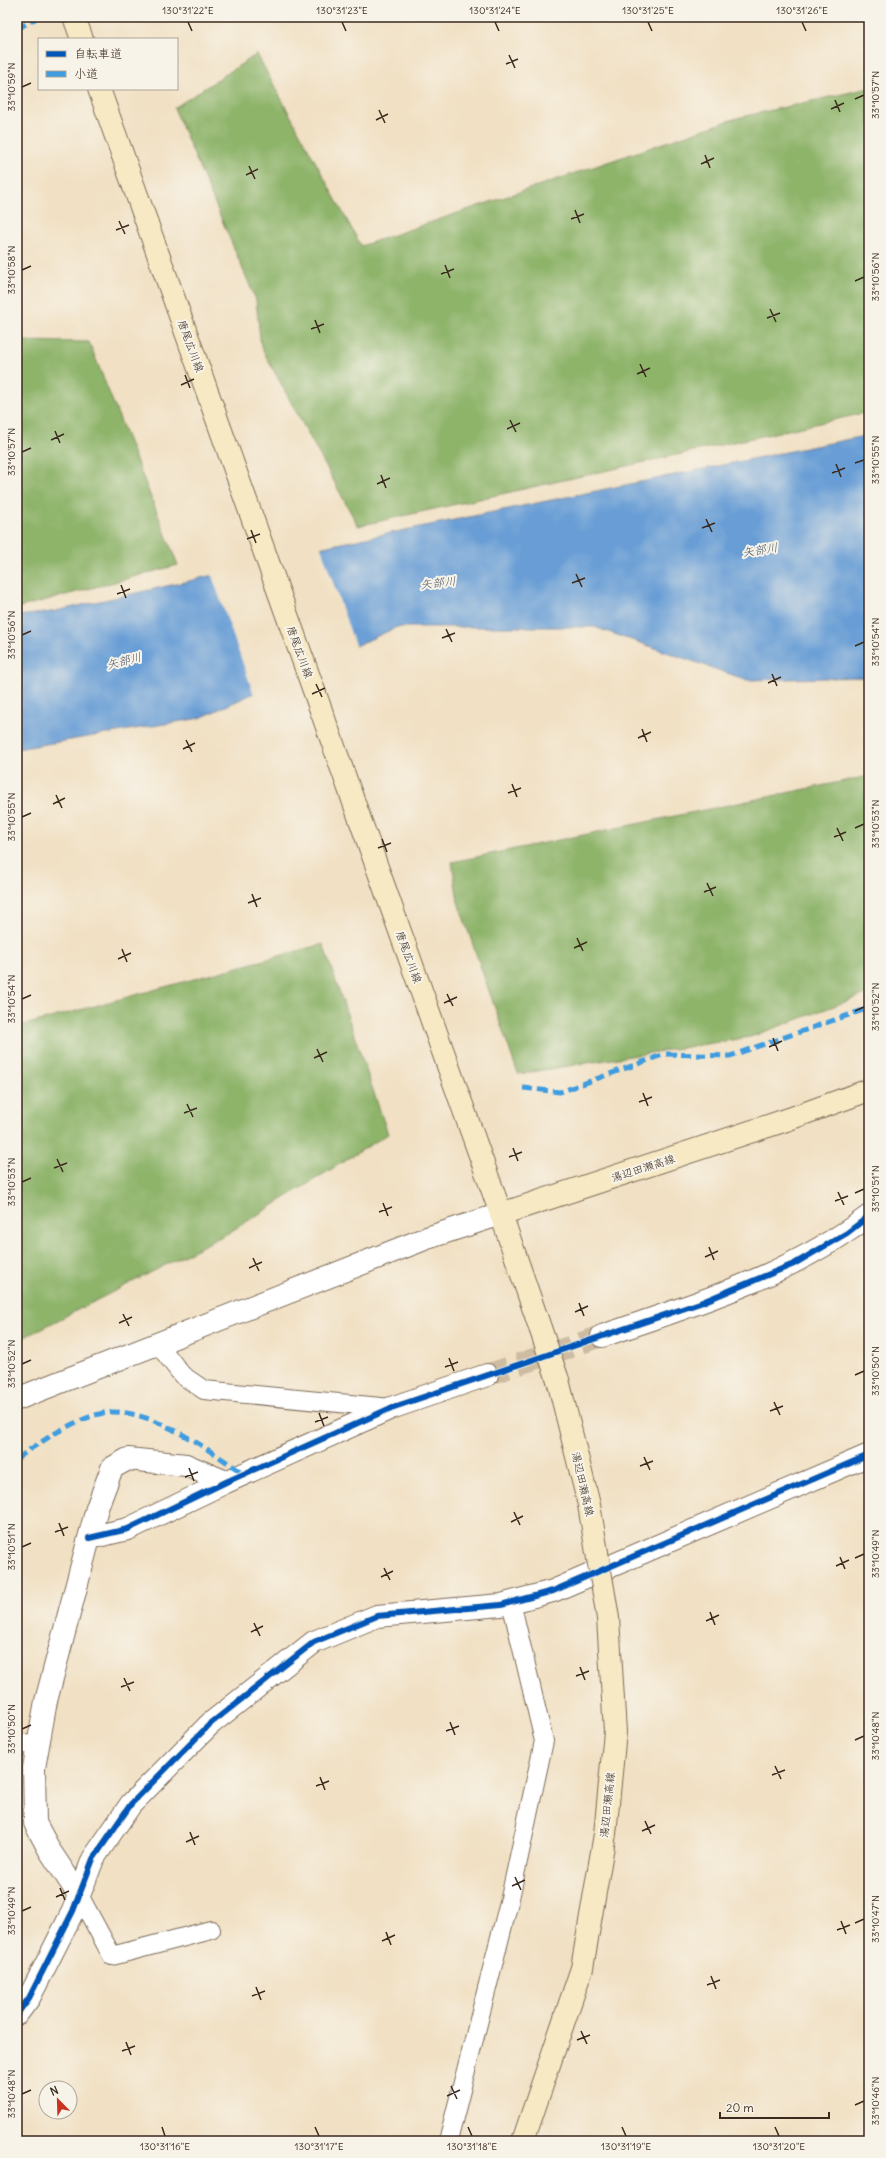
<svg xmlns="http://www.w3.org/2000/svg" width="886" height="2158" font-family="Delius,'Klee One',sans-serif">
  <rect width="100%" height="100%" fill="#f7f3e8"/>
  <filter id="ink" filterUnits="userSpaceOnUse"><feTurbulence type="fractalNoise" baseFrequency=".025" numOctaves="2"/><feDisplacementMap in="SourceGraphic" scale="8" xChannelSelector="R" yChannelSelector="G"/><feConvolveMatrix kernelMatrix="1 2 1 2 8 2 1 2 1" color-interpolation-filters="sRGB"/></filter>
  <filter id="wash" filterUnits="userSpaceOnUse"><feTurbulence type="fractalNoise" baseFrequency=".012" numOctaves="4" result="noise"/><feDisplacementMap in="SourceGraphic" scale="16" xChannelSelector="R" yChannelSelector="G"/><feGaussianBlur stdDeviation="0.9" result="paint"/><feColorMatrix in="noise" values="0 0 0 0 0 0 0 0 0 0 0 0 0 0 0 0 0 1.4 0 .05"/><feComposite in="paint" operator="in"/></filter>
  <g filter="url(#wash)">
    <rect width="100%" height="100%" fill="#f1e0c3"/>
    <!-- forest -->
    <path fill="#8eb46a" stroke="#646f44" d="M 257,54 L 361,246 L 737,118 L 869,88 L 869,412 L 358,526 L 261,347 L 256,300 L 174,108 Z
      M 17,341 L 89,342 L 178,565 L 17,608 Z
      M 869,776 L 869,993 L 750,1037 L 518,1074 L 458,902 L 452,862 Z
      M 323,944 L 388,1134 L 230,1232 L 17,1341 L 17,1027 Z"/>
    <!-- water -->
    <path fill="#689dd5" stroke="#52647a" d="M 869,435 L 869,677 L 747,680 L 594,627 L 397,627 L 200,718 L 17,749 L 17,616 L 51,612 L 189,581 L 332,545 Z"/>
    <!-- pier -->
    <path fill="#f1e0c3" d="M 320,545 L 356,648 L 254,695 L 211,573 Z"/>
  </g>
  <g filter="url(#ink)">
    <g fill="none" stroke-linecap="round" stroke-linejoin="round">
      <!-- minor-tunnel -->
      <path stroke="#cdbca2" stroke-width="22" stroke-dasharray="22 11" stroke-linecap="butt" d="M 487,1375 L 602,1336"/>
      <!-- service casing -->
      <g stroke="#7b6a58" stroke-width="20">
        <path id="service" d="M 158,1344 L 182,1375 L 204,1390 L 391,1408
          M 17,1743 L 38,1746
          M 79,1895 L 112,1956 L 211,1930
          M 448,2141 L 510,1898 L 544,1741 L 511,1602"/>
      </g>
      <!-- minor casing -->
      <g stroke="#7b6a58" stroke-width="24">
        <path id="minor" d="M 602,1336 C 694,1305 790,1275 869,1216
          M 17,1399 L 427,1238 L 501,1214
          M 89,1538 L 128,1529 L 226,1482 L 391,1408 L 487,1375
          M 79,1895 L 50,1851 L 35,1823 L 34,1768 L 46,1701 L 97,1508 L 112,1468 L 128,1459 L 186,1465 L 226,1482
          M 17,2014 L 29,1998 L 73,1911 L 93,1859 L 131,1804 L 210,1724 L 314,1642 L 377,1616 L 501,1605 L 553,1591 L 869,1455"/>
      </g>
      <!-- secondary casing -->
      <g stroke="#7b6a58" stroke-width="24">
        <path id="secondary" d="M 74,17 L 82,39
          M 99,89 L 501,1214 L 558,1380
          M 501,1214 L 789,1119 L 869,1090
          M 523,2141 L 582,1968 L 605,1834"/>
      </g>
      <!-- service -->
      <use href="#service" stroke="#fff" stroke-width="18"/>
      <!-- minor -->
      <use href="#minor" stroke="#fff" stroke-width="22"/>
      <!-- secondary -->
      <use href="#secondary" stroke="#f6e9c3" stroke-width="22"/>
      <!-- secondary-bridge casing -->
      <g stroke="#7b6a58" stroke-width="24" stroke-linecap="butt">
        <path id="secondary-bridge" d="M 558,1380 L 589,1505 L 608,1618 L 615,1732 L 605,1834"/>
      </g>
      <!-- secondary-bridge -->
      <use href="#secondary-bridge" stroke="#f6e9c3" stroke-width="22"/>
      <!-- quiet -->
      <path stroke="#3f9ce0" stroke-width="5" stroke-dasharray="10 5" stroke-linecap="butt" d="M 17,29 L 38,17
        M 523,1088 L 560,1092 L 665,1054 L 730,1056 L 869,1008
        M 17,1459 C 28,1450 40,1443 52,1435 C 68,1426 92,1413 111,1412 C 153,1410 211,1451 244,1474"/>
      <!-- cycleway casing -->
      <g stroke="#f7f3e8" stroke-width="8">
        <path id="cycleway" d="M 89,1538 L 128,1529 L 226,1482 L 391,1408 L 700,1303 L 794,1264 L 847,1233 L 869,1216
          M 17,2014 L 29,1998 L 73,1911 L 93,1859 L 131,1804 L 210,1724 L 314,1642 L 377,1616 L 501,1605 L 553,1591 L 869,1455"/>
      </g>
      <!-- cycleway -->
      <use href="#cycleway" stroke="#0057b8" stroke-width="6"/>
    </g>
  </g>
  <!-- ticks -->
  <path fill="none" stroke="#3b2a1e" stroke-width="1.5" d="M 188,22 L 192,31M 342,22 L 346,31M 495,22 L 499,31M 648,22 L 652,31M 802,22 L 806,31M 509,55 L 515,68M 506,64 L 518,59M 22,87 L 31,83M 855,99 L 864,95M 835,100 L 840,112M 831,109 L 844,103M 379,110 L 385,123M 376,120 L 388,114M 705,155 L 710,168M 701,164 L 714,158M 249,166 L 255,179M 246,175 L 258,169M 575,210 L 580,223M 571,219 L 584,214M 119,221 L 125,234M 116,230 L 129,225M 445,265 L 450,278M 22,270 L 31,266M 441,274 L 454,269M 855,281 L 864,277M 770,309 L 776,322M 767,318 L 780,313M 315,320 L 320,333M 311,329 L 324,324M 640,364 L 646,377M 637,374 L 650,368M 185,375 L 190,388M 181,385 L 194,379M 510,420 L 516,432M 507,429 L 520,423M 55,431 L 60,443M 51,440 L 64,434M 22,452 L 31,448M 855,463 L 864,460M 836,464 L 841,477M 832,473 L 845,468M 381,475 L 386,488M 377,484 L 390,478M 706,519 L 712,532M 702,528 L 715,523M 251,530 L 256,543M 247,539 L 260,534M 576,574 L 582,587M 572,583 L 585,578M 121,585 L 126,598M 117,594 L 130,589M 446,629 L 452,642M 22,635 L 31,631M 442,638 L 455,633M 855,646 L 864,642M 772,674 L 777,686M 768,683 L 781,677M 316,684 L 322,697M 312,694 L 325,688M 642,729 L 647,742M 638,738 L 651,732M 186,740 L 192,752M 183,749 L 195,743M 512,784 L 517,797M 508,793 L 521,788M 56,795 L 62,808M 53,804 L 65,798M 22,817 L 31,813M 837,828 L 843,841M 855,828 L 864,824M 834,837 L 846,832M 382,839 L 387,852M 378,848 L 391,843M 707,883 L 713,896M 704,892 L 716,887M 252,894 L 257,907M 248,903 L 261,898M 577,938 L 583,951M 574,948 L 587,942M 122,949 L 127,962M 118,959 L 131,953M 447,994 L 453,1006M 22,999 L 31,995M 444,1003 L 457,997M 855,1011 L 864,1007M 773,1038 L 778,1051M 769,1047 L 782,1041M 317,1049 L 323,1062M 314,1058 L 327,1052M 643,1093 L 648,1106M 639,1102 L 652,1097M 187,1104 L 193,1117M 184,1113 L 197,1108M 513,1148 L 518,1161M 509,1157 L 522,1152M 57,1159 L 63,1172M 54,1168 L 67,1163M 22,1182 L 31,1178M 838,1192 L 844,1205M 855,1193 L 864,1189M 835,1201 L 848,1196M 383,1203 L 388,1216M 379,1212 L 392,1207M 709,1247 L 714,1260M 705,1257 L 718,1251M 253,1258 L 259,1271M 249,1268 L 262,1262M 579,1303 L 584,1316M 575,1312 L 588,1306M 123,1314 L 129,1326M 119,1323 L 132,1317M 449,1358 L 454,1371M 22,1364 L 31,1360M 445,1367 L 458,1362M 855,1375 L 864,1371M 774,1402 L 780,1415M 770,1411 L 783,1406M 319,1413 L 324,1426M 315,1422 L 328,1417M 644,1457 L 650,1470M 640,1466 L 653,1461M 189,1468 L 194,1481M 185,1477 L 198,1472M 514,1512 L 520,1525M 511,1522 L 523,1516M 59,1523 L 64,1536M 55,1532 L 68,1527M 22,1547 L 31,1543M 840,1557 L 845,1569M 855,1558 L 864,1554M 836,1566 L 849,1560M 384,1568 L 390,1580M 381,1577 L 393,1571M 710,1612 L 715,1625M 706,1621 L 719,1615M 254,1623 L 260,1636M 251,1632 L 263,1626M 580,1667 L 585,1680M 576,1676 L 589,1671M 124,1678 L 130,1691M 121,1687 L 134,1682M 450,1722 L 455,1735M 22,1729 L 31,1725M 446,1731 L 459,1726M 855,1740 L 864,1736M 775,1766 L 781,1779M 772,1775 L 785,1770M 320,1777 L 325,1790M 316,1786 L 329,1781M 645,1821 L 651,1834M 642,1831 L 655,1825M 190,1832 L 195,1845M 186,1842 L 199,1836M 515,1877 L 521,1890M 512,1886 L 525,1880M 60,1888 L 65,1900M 56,1897 L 69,1891M 22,1911 L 31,1907M 841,1921 L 846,1934M 855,1923 L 864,1919M 837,1930 L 850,1925M 386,1932 L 391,1945M 382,1941 L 395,1935M 711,1976 L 716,1989M 707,1985 L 720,1980M 256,1987 L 261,2000M 252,1996 L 265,1991M 581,2031 L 587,2044M 577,2040 L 590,2035M 126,2042 L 131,2055M 122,2051 L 135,2046M 451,2086 L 457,2099M 22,2094 L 31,2090M 447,2096 L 460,2090M 855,2105 L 864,2101M 162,2127 L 165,2136M 315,2127 L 319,2136M 468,2127 L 472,2136M 622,2127 L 626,2136M 775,2127 L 779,2136"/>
  <g text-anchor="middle" stroke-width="4" stroke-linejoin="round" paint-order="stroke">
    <!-- street labels -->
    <g font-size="11" fill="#3b2a1e" stroke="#f7f3e8">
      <text transform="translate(191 346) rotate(70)" y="4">唐尾広川線</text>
      <text transform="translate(300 652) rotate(70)" y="4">唐尾広川線</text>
      <text transform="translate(409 957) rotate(70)" y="4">唐尾広川線</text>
      <text transform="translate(643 1168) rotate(-18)" y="4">湯辺田瀬高線</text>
      <text transform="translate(583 1484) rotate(77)" y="4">湯辺田瀬高線</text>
      <text transform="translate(607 1805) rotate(-84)" y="4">湯辺田瀬高線</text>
    </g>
    <!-- water labels -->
    <g font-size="12" font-style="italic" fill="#4d5867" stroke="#f7f3e8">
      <text transform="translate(760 550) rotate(-9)" y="4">矢部川</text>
      <text transform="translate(438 583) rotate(-6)" y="4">矢部川</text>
      <text transform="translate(124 661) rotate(-14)" y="4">矢部川</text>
    </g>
  </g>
  <!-- margin -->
  <rect width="886" height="2158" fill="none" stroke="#f7f3e8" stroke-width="44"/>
  <!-- legend -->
  <rect x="38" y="38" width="140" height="52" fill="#f7f3e8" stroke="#aca397"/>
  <rect x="46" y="51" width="20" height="6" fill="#0057b8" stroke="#aca397"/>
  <text x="74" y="58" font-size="12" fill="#3b2a1e">自転車道</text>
  <rect x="46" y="71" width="20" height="6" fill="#3f9ce0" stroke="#aca397"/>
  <text x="74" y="78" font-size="12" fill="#3b2a1e">小道</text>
  <!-- north arrow -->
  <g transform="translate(58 2100) rotate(337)"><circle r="19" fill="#f7f3e8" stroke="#aca397"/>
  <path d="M0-3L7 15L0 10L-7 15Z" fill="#c8321e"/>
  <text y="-6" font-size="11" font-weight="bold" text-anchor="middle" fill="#3b2a1e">N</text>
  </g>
  <!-- scale -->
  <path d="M720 2112v6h109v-6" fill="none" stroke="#3b2a1e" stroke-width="2"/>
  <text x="726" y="2112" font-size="12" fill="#3b2a1e" stroke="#f7f3e8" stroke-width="3" paint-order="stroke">20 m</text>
  <rect x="22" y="22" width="842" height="2114" fill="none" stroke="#3b2a1e" stroke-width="1.5"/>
  <g font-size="10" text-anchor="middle" fill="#3b2a1e">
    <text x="188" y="14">130°31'22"E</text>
    <text x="342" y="14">130°31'23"E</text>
    <text x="495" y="14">130°31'24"E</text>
    <text x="648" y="14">130°31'25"E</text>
    <text x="802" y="14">130°31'26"E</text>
    <text transform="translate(11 87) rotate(-90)" y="4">33°10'59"N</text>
    <text transform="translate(875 95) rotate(-90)" y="4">33°10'57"N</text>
    <text transform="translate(11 270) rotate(-90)" y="4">33°10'58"N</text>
    <text transform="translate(875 277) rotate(-90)" y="4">33°10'56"N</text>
    <text transform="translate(11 452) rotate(-90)" y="4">33°10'57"N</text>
    <text transform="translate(875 460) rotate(-90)" y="4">33°10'55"N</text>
    <text transform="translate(11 635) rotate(-90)" y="4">33°10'56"N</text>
    <text transform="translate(875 642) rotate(-90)" y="4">33°10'54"N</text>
    <text transform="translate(11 817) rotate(-90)" y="4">33°10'55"N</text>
    <text transform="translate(875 824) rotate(-90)" y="4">33°10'53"N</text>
    <text transform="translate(11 999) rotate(-90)" y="4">33°10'54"N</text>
    <text transform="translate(875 1007) rotate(-90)" y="4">33°10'52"N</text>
    <text transform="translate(11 1182) rotate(-90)" y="4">33°10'53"N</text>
    <text transform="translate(875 1189) rotate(-90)" y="4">33°10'51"N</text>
    <text transform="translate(11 1364) rotate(-90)" y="4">33°10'52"N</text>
    <text transform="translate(875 1371) rotate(-90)" y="4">33°10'50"N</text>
    <text transform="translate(11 1547) rotate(-90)" y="4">33°10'51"N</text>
    <text transform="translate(875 1554) rotate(-90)" y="4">33°10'49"N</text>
    <text transform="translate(11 1729) rotate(-90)" y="4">33°10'50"N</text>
    <text transform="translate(875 1736) rotate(-90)" y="4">33°10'48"N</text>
    <text transform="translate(11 1911) rotate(-90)" y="4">33°10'49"N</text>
    <text transform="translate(875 1919) rotate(-90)" y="4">33°10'47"N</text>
    <text transform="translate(11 2094) rotate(-90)" y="4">33°10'48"N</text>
    <text transform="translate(875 2101) rotate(-90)" y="4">33°10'46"N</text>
    <text x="165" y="2150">130°31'16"E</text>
    <text x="319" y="2150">130°31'17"E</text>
    <text x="472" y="2150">130°31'18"E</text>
    <text x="626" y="2150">130°31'19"E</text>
    <text x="779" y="2150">130°31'20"E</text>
  </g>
</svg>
